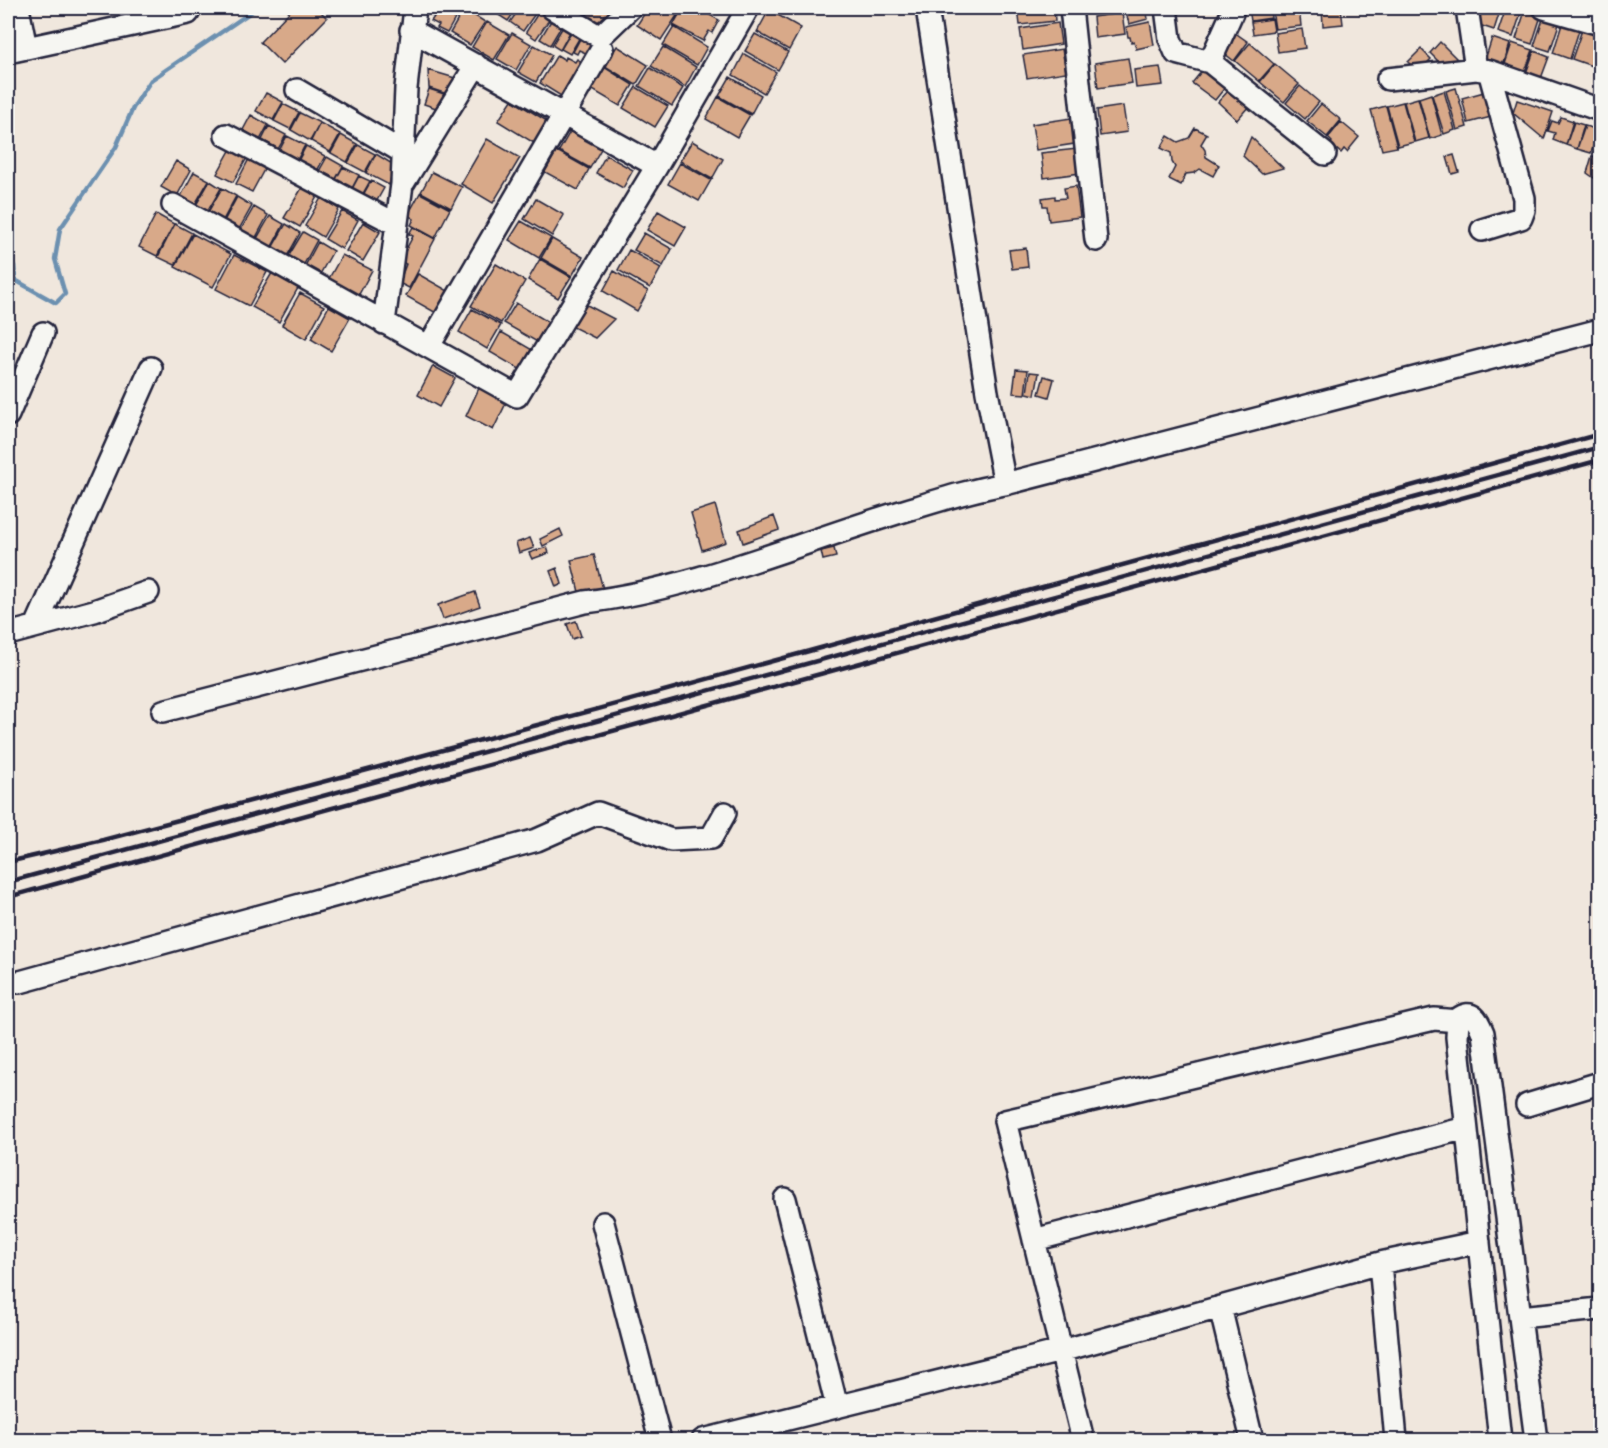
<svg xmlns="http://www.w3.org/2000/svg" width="1608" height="1448" font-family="'Shantell Sans',sans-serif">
  <rect width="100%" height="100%" fill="#f0e7dd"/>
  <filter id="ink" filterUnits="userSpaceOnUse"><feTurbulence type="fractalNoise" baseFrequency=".0167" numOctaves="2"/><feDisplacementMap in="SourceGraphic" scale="12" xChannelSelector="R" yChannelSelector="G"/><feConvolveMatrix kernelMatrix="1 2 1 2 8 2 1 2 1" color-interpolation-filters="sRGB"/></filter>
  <g filter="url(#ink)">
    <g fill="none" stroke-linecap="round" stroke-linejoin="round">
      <!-- stream -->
      <path stroke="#6c90b0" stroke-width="4.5" d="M 8,256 L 14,266 L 15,280 L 56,303 L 65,294 L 55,259 L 60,229 L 116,147 L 133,108 L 151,80 L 257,8"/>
    </g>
    <!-- building -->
    <path fill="#d8a989" stroke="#22223b" stroke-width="1.5" d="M 293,8 L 317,8 L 327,18 L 282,64 L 260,42 Z
      M 430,8 L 461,8 L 447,33 L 437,28 L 439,25 L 431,21 L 434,17 L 427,13 Z
      M 497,8 L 517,8 L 508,21 L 494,12 Z
      M 520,8 L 532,8 L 537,11 L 523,31 L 510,22 Z
      M 592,8 L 608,8 L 621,16 L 598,35 L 580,22 Z
      M 648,8 L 682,8 L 661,40 L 637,25 Z
      M 686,8 L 697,8 L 719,20 L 712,33 L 709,31 L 703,41 L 673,25 L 680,13 L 682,14 Z
      M 1018,8 L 1054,8 L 1055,21 L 1020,25 Z
      M 1125,8 L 1146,8 L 1148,19 L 1129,24 Z
      M 1249,8 L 1270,8 L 1271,18 L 1251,21 Z
      M 1288,8 L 1299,8 L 1301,26 L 1275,29 L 1272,10 Z
      M 1322,8 L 1341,8 L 1343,24 L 1323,26 Z
      M 1482,8 L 1501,8 L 1494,30 L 1476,24 Z
      M 1506,8 L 1522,10 L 1513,37 L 1498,32 Z
      M 464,9 L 485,22 L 470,45 L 450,33 Z
      M 540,10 L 551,17 L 536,39 L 526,32 Z
      M 769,10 L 801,28 L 789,50 L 757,32 Z
      M 1525,11 L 1541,16 L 1532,44 L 1516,39 Z
      M 1122,13 L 1125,34 L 1095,38 L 1093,17 Z
      M 1544,16 L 1560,21 L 1550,51 L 1534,46 Z
      M 552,19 L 562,25 L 550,45 L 540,39 Z
      M 1272,19 L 1274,31 L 1253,34 L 1251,22 Z
      M 1563,21 L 1580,27 L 1570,59 L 1553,53 Z
      M 487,22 L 509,35 L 494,60 L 472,47 Z
      M 1150,22 L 1154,45 L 1136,49 L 1134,41 L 1131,42 L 1130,37 L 1128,37 L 1126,27 Z
      M 1058,23 L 1061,44 L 1023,50 L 1020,29 Z
      M 564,25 L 571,30 L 560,50 L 552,45 Z
      M 674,27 L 707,47 L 697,65 L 663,45 Z
      M 1583,27 L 1600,33 L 1600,40 L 1592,66 L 1572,59 Z
      M 1302,29 L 1305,48 L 1278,52 L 1275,33 Z
      M 571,32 L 580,37 L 570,54 L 561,49 Z
      M 1234,32 L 1248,42 L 1234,61 L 1220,50 Z
      M 512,33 L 531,44 L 516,70 L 497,59 Z
      M 755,34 L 788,52 L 778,70 L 745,51 Z
      M 1492,38 L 1510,44 L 1503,66 L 1485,60 Z
      M 580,39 L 593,46 L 588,54 L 579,50 L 577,54 L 573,52 Z
      M 1440,42 L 1458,60 L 1452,66 L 1445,68 L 1430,53 Z
      M 1250,43 L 1274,64 L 1259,81 L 1235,61 Z
      M 1512,43 L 1533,50 L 1524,74 L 1504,67 Z
      M 534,45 L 552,55 L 536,82 L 518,72 Z
      M 617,46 L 648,65 L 636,85 L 605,66 Z
      M 663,47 L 696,67 L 685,87 L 651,66 Z
      M 1062,49 L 1066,72 L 1027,78 L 1023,55 Z
      M 1421,49 L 1431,59 L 1418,72 L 1408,62 Z
      M 1534,51 L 1549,57 L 1540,81 L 1525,76 Z
      M 744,54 L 776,72 L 764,93 L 733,75 Z
      M 557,55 L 565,60 L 566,57 L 575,62 L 577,59 L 582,62 L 561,96 L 540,83 Z
      M 1128,58 L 1132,83 L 1098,88 L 1095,63 Z
      M 1275,64 L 1299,84 L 1284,102 L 1260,82 Z
      M 604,67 L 633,85 L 620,106 L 591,89 Z
      M 1160,67 L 1163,85 L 1136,88 L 1134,70 Z
      M 1205,67 L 1227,85 L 1215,100 L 1192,83 Z
      M 650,68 L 683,88 L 672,106 L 639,86 Z
      M 428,70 L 455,78 L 447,94 L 429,88 Z
      M 730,77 L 761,95 L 751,114 L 719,96 Z
      M 1300,86 L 1319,102 L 1305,119 L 1286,103 Z
      M 636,87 L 668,106 L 655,127 L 623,108 Z
      M 1456,88 L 1467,127 L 1457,130 L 1446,91 Z
      M 429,89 L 447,95 L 442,110 L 424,104 Z
      M 1230,89 L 1249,106 L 1237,120 L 1218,102 Z
      M 1444,91 L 1455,130 L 1444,134 L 1432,95 Z
      M 1484,92 L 1491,117 L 1468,123 L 1462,98 Z
      M 266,93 L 283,102 L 273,120 L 256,111 Z
      M 1431,94 L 1442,135 L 1430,139 L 1419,98 Z
      M 718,97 L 750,115 L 737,137 L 706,119 Z
      M 1418,98 L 1429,138 L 1415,142 L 1404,102 Z
      M 512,100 L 547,121 L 534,143 L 498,121 Z
      M 1517,100 L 1553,112 L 1544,139 L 1513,113 Z
      M 1403,102 L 1414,142 L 1398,146 L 1387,106 Z
      M 283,104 L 299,112 L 290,129 L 274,121 Z
      M 1321,104 L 1341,120 L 1327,137 L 1307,121 Z
      M 1123,106 L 1127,132 L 1100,136 L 1097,110 Z
      M 1386,106 L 1397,147 L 1382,150 L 1371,110 Z
      M 300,113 L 320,123 L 310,141 L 291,130 Z
      M 251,115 L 268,125 L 260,140 L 243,130 Z
      M 1561,117 L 1573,121 L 1566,145 L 1553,140 L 1555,133 L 1548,131 L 1552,121 L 1558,123 Z
      M 1071,118 L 1074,144 L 1036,150 L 1032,124 Z
      M 1341,122 L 1359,137 L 1347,152 L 1344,149 L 1341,153 L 1330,144 L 1332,142 L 1328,138 Z
      M 1574,122 L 1584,125 L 1577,149 L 1566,145 Z
      M 320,123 L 340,134 L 330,152 L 311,141 Z
      M 269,126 L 286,135 L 278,149 L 262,140 Z
      M 1585,126 L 1599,130 L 1591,153 L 1577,149 Z
      M 1195,128 L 1207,134 L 1201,144 L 1205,150 L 1206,157 L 1219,165 L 1213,176 L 1200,169 L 1194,173 L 1186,174 L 1181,185 L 1169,179 L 1175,167 L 1172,162 L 1171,153 L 1161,148 L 1168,136 L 1178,142 L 1189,138 Z
      M 571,130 L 602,147 L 590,168 L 559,151 Z
      M 341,135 L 357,144 L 347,162 L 331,153 Z
      M 287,136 L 305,145 L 297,160 L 279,151 Z
      M 1251,137 L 1283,168 L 1262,174 L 1243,156 Z
      M 487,139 L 520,158 L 493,203 L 461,184 Z
      M 692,141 L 723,159 L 712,179 L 680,161 Z
      M 358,145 L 375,154 L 365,172 L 348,163 Z
      M 306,146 L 325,156 L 317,171 L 298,161 Z
      M 232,147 L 248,156 L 233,182 L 217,174 Z
      M 1077,149 L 1080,173 L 1044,178 L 1041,153 Z
      M 557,151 L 589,169 L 578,190 L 545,172 Z
      M 376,154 L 394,165 L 389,185 L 366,173 Z
      M 606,155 L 633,170 L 623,188 L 596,173 Z
      M 1454,155 L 1459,172 L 1452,174 L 1447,157 Z
      M 1592,156 L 1600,158 L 1600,182 L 1587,173 Z
      M 250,157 L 266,166 L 252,192 L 236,184 Z
      M 327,157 L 343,166 L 334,182 L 318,173 Z
      M 176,161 L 191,170 L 177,196 L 161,187 Z
      M 680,163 L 711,180 L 699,201 L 668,184 Z
      M 343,167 L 359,175 L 351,190 L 335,181 Z
      M 194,172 L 209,180 L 194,206 L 180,198 Z
      M 432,172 L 462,187 L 451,208 L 421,192 Z
      M 359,176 L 370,181 L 361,197 L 351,191 Z
      M 210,181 L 221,188 L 206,214 L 195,207 Z
      M 371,181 L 384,188 L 375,204 L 362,197 Z
      M 303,186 L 318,195 L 300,227 L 284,218 Z
      M 1076,186 L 1080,217 L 1049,221 L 1047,206 L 1043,206 L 1042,198 L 1055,196 L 1055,199 L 1066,198 L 1064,188 Z
      M 222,188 L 236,196 L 222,222 L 207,214 Z
      M 420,193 L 450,209 L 435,238 L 411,225 L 414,219 L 408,215 Z
      M 237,197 L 252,206 L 238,231 L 223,223 Z
      M 321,198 L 339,209 L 323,237 L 305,226 Z
      M 536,199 L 564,215 L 552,236 L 524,219 Z
      M 254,207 L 268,215 L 254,241 L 239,233 Z
      M 342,211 L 358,220 L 342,249 L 325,239 Z
      M 658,211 L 686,227 L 675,246 L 647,230 Z
      M 156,214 L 174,224 L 157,256 L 139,247 Z
      M 270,216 L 284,224 L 270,250 L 255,242 Z
      M 521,221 L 551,238 L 539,258 L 509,240 Z
      M 363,222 L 380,232 L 363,261 L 346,251 Z
      M 175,224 L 192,233 L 175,265 L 158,257 Z
      M 286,224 L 300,233 L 286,258 L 271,250 Z
      M 413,227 L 435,239 L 409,288 L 399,283 L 406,264 L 400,261 L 413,236 L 409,234 Z
      M 303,232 L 317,240 L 303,266 L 288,257 Z
      M 644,233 L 672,249 L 663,266 L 634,250 Z
      M 193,234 L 231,254 L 213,287 L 175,267 Z
      M 552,239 L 583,257 L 572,276 L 541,258 Z
      M 318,242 L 333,251 L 319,276 L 304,268 Z
      M 1026,248 L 1028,267 L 1012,269 L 1009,250 Z
      M 629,250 L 661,268 L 650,288 L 618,270 Z
      M 234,255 L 267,272 L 249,306 L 216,289 Z
      M 342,255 L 372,270 L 357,298 L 327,282 Z
      M 540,259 L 571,277 L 558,298 L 528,280 Z
      M 496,264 L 525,281 L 501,323 L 471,306 Z
      M 614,271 L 648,291 L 637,311 L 603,291 Z
      M 272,273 L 298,288 L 279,322 L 252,307 Z
      M 418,274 L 450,292 L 438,314 L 406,296 Z
      M 300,293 L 324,306 L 306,339 L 282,325 Z
      M 516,303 L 550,323 L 539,343 L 504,323 Z
      M 585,304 L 614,319 L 595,338 L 573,327 Z
      M 329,306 L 350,318 L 331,351 L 311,339 Z
      M 472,309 L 501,325 L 487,349 L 459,332 Z
      M 501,332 L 534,351 L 523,371 L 490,352 Z
      M 433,366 L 455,378 L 439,407 L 418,395 Z
      M 1016,369 L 1028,370 L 1025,394 L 1013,393 Z
      M 1030,372 L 1039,373 L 1035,395 L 1027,393 Z
      M 1044,376 L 1054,379 L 1049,397 L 1039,394 Z
      M 480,386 L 508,399 L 493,430 L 466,416 Z
      M 715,505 L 726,542 L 702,550 L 691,513 Z
      M 774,516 L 779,530 L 743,543 L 739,530 Z
      M 560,529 L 563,536 L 543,546 L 540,539 Z
      M 530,538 L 534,548 L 519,553 L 516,543 Z
      M 547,547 L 549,553 L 532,559 L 529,553 Z
      M 834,548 L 836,557 L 823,560 L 821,551 Z
      M 594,555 L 603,589 L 580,596 L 571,560 Z
      M 557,568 L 562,584 L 556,587 L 550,571 Z
      M 475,592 L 480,606 L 443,619 L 438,605 Z
      M 576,621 L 581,636 L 572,639 L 567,624 Z"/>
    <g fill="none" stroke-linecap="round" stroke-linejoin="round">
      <!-- minor casing -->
      <g stroke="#22223b" stroke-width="26">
        <path id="minor" d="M 18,8 L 26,48
          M 552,8 L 600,37 L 630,8
          M 927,8 L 987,392 L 1005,484
          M 1071,8 L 1096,240
          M 1166,8 L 1170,39 L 1176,53 L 1210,62 L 1232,13 L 1232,8
          M 1467,8 L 1476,69 L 1489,71 L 1600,110
          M 1544,8 L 1600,24
          M 411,30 L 657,166
          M 8,52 L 188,13
          M 1210,62 L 1325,154
          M 1388,79 L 1476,69
          M 297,90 L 404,153
          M 226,135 L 396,224
          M 404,182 L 476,65
          M 173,205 L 517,396 L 657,166 L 748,8
          M 1482,230 L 1521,218 L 1524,210 L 1524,198 L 1489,71
          M 384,323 L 402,184 L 406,88 L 415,8
          M 429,346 L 602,49
          M 8,415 L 43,333
          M 36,626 L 151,368
          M 8,634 L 94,611 L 148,592
          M 163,711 L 585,602 C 700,588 807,539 917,507 C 946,498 975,489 1005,484 L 1600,330
          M 8,982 L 20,982 L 537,840 L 598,813 L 671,840 L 711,838 L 725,813
          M 1527,1105 L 1600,1083
          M 785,1199 L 837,1407
          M 603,1223 L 660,1440
          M 1034,1240 L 1466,1128
          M 1380,1263 L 1396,1440
          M 1220,1307 L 1252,1440
          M 1520,1317 L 1600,1309
          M 703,1440 L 1061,1351 L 1380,1263 L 1479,1242
          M 1083,1440 L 1005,1121 L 1434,1019 L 1458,1021
          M 1500,1440 L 1457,1037 L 1458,1019 C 1472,1008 1478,1020 1483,1033 L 1536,1440"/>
      </g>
      <!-- minor -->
      <use href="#minor" stroke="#f6f6f2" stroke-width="21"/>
      <!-- rail -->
      <path stroke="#22223b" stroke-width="4.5" d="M 8,862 L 103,840 L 598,709 L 1600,434
        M 8,882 L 1600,447
        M 8,897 L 1600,460"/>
    </g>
  </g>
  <!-- margin -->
  <rect width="1608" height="1448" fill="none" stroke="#f6f6f2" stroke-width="30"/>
  <rect x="15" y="15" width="1578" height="1418" fill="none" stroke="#22223b" stroke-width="2" filter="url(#ink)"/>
</svg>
